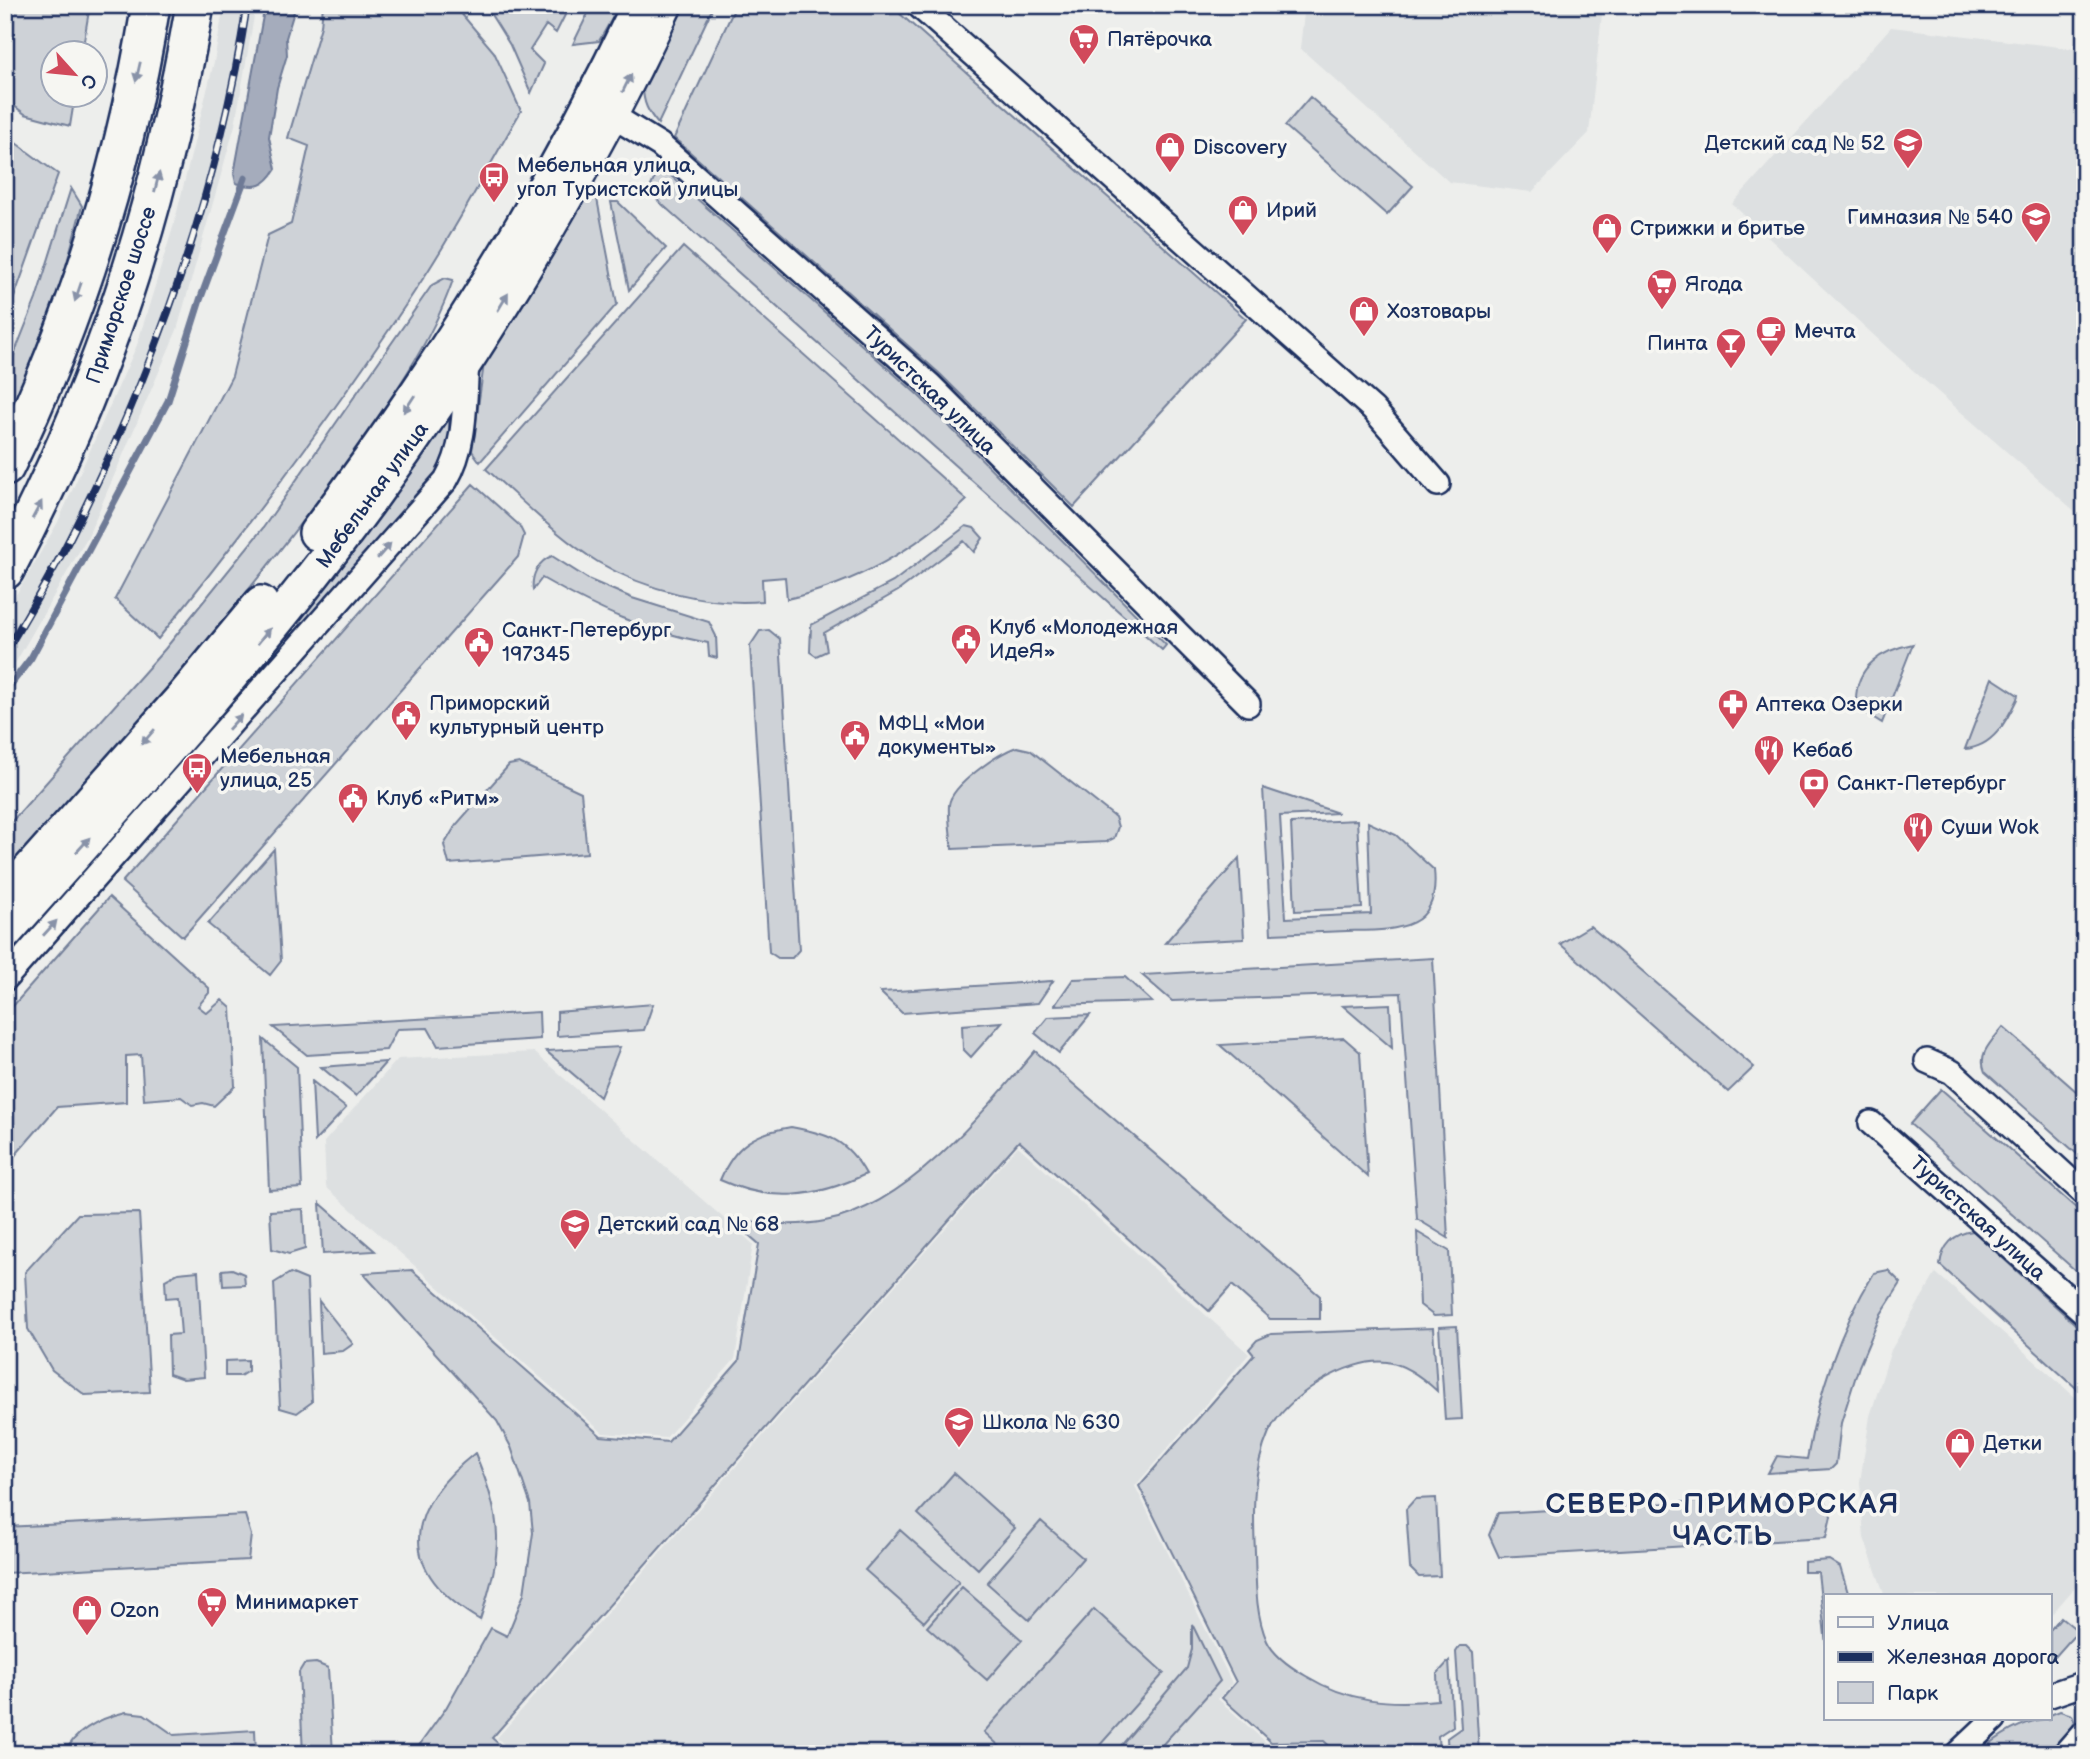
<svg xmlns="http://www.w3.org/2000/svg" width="2090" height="1759" font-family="'Balsamiq Sans',sans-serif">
  <rect width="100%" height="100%" fill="#edeeec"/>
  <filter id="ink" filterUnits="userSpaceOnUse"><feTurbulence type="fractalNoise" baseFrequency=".0143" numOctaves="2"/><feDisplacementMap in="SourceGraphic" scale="14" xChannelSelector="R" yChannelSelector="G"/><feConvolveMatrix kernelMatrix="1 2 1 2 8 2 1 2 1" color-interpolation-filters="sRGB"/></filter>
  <g filter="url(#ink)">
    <!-- built -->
    <path fill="#dde0e1" d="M 224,5 L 256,5 L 235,125 L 177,330 L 88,536 L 5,681 L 5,614 L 58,522 L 137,345 L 174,224 L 214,62 Z
      M 1305,5 L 1603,5 L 1589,133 L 1532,192 L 1449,182 L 1300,48 Z
      M 1891,27 L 2085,50 L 2085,520 L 1892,352 L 1732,204 Z
      M 534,1052 L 753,1244 L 735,1359 L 666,1438 L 603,1433 L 326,1187 L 324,1142 L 398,1059 Z
      M 1018,1146 L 1249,1354 L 1135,1486 L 1232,1683 L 1218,1699 L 1270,1746 L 1323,1745 L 1332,1754 L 514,1754 L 497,1738 Z
      M 1936,1273 L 2085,1406 L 2085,1576 L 2050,1616 L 2050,1596 L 1885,1596 L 1864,1538 L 1860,1482 L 1870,1416 L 1891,1350 Z"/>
    <!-- green -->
    <path fill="#ced2d7" stroke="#74809a" stroke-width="2" d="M 5,5 L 90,5 L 82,52 L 52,52 L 52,94 L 75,95 L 70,126 L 25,114 L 5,99 Z
      M 323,5 L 454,5 L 494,52 L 521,111 C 490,164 461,219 428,271 C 345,399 254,520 158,639 L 115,599 L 232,376 L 268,235 L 291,224 L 309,146 L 288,138 L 321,26 Z
      M 485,5 L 570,5 L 556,33 L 546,25 L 530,50 L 544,64 L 531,93 L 510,45 Z
      M 592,5 L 620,5 L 599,41 L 573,44 Z
      M 679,5 L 714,5 L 658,124 C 648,112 643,103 643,87 Z
      M 736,5 L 890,5 L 1246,319 L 1074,507 L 940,374 L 674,138 Z
      M 1310,97 L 1413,186 L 1387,215 L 1285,126 Z
      M 5,135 L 58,174 L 5,323 Z
      M 660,166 L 918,395 L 1166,645 L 1162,650 L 656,199 L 651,186 Z
      M 590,179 L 594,183 L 617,304 L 480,462 L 472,451 L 485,356 Z
      M 71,188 L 82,206 L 61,285 L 5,426 L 5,377 L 36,299 Z
      M 611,202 L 618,202 L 666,248 L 629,290 Z
      M 683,247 L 967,500 C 916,550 857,583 787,599 L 785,577 L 762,579 L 763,601 C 710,606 645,590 598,562 C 557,537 522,500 486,469 Z
      M 445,278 L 453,280 C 428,351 384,409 340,470 C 238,612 121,741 5,872 L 5,829 L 165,649 L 263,528 L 432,285 Z
      M 449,415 L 449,442 L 435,476 L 191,752 L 187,749 Z
      M 473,484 L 519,525 L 524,535 L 518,557 L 183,937 L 122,882 Z
      M 966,526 L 974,528 L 983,538 L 974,552 L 964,541 L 898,591 L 824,633 L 827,651 L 816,656 L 810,652 L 811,625 L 893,582 Z
      M 552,556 L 590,580 L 632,598 L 709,622 L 716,636 L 717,658 L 709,656 L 708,643 C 642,630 600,611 542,578 L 533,590 C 531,576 538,561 552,556 Z
      M 769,630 L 780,639 L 799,950 L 792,958 L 778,958 L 769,952 L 750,646 L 760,631 Z
      M 1913,644 L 1882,723 L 1863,711 L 1856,700 C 1856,666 1882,650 1913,644 Z
      M 1992,678 L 2018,695 L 2017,699 C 2006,722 1993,747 1965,749 Z
      M 1017,747 L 1030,750 L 1115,817 L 1118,827 L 1114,838 L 1106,842 L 952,849 C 951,835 948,819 949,805 C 951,785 999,753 1017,747 Z
      M 519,763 L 581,792 L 587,853 L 449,864 L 444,845 L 456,825 L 509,765 Z
      M 1263,788 L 1338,813 L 1280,816 L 1286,918 L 1371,914 L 1368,822 L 1396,835 L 1434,870 C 1441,933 1393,930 1347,931 C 1322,932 1297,933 1271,934 Z
      M 1357,820 L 1362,908 L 1295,911 L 1291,823 Z
      M 274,849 L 281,961 L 270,975 L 208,924 Z
      M 1239,858 L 1244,939 L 1165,943 Z
      M 109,897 L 209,988 L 209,993 L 198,1006 L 207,1013 L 222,1000 L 231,1008 L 235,1086 L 214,1106 L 203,1103 L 192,1105 L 181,1097 L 144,1100 L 141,1055 L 126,1056 L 126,1102 L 57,1107 L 5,1167 L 5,1015 Z
      M 1590,926 L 1754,1067 L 1728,1092 L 1560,944 Z
      M 1433,958 L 1448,1238 L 1417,1219 L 1401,993 L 1172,1001 L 1142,975 Z
      M 1125,977 L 1152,1002 L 1055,1005 L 1073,979 Z
      M 1053,981 L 1038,1003 L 902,1013 L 880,992 Z
      M 653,1004 L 644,1030 L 557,1036 L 557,1012 Z
      M 1390,1004 L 1392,1048 L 1343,1006 Z
      M 539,1012 L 540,1039 L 438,1046 L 428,1028 L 397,1029 L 386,1050 L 307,1055 L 273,1027 Z
      M 1090,1015 L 1059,1053 L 1035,1033 L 1048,1017 Z
      M 1002,1022 L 971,1057 L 963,1049 L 962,1025 Z
      M 2003,1027 L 2085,1099 L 2085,1161 L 1985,1072 C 1977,1053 1992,1041 2003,1027 Z
      M 1344,1038 L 1360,1052 L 1368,1177 L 1220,1045 Z
      M 263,1039 L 297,1067 L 302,1188 L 269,1190 Z
      M 620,1047 L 600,1097 L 546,1051 Z
      M 1035,1051 L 1320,1296 L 1320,1319 L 1270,1319 L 1232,1285 L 1209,1311 L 1019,1141 L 492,1738 L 510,1754 L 413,1754 L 446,1708 L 491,1628 L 507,1636 L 524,1594 L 533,1533 L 530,1503 L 511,1447 L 497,1421 L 363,1273 L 412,1270 L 601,1436 L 668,1442 L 739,1361 L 759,1244 L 728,1217 C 760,1224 793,1227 825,1221 C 907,1206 984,1112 1035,1051 Z
      M 386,1062 L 356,1096 L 321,1067 Z
      M 312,1081 L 346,1108 L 315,1141 Z
      M 1941,1089 L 2085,1216 L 2085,1279 L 1910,1124 Z
      M 791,1127 C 828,1134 847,1139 866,1174 C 816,1198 771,1203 720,1180 C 735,1145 754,1133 791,1127 Z
      M 320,1203 L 375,1251 L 323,1254 Z
      M 303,1209 L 305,1249 L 289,1254 L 272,1249 L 270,1211 Z
      M 139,1213 L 150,1392 L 85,1395 L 52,1370 L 28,1329 L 25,1272 L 78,1214 Z
      M 1973,1231 L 2085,1333 L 2085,1396 L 1940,1265 C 1942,1246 1954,1233 1973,1231 Z
      M 1417,1232 L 1449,1251 L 1452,1315 L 1434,1316 L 1420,1305 Z
      M 232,1269 L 244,1274 L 245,1285 L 223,1286 L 222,1270 Z
      M 1888,1270 L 1901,1283 L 1881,1314 L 1859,1366 L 1841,1423 L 1836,1464 L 1831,1469 L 1768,1473 L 1777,1456 L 1807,1459 C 1819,1393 1838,1332 1874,1273 Z
      M 198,1271 L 204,1377 L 183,1379 L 169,1374 L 168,1335 L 181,1334 L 178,1297 L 166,1298 L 165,1280 L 178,1273 Z
      M 290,1273 L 307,1280 L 312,1402 L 297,1413 L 280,1408 L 274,1283 Z
      M 319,1301 L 353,1344 L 343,1351 L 321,1353 Z
      M 1457,1326 L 1462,1419 L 1445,1420 L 1439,1327 Z
      M 1433,1328 L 1437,1391 C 1424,1379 1404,1364 1387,1362 C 1348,1357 1285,1397 1269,1432 C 1252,1471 1253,1511 1255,1552 C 1256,1581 1255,1614 1267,1641 C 1274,1656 1292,1668 1306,1676 C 1349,1702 1389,1705 1438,1700 L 1437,1674 L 1449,1661 L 1453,1726 L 1438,1736 L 1439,1754 L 1338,1754 L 1324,1741 L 1271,1742 L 1222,1698 L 1236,1682 L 1139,1486 L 1254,1355 L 1249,1349 L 1257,1340 L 1271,1334 Z
      M 248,1360 L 248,1371 L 240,1376 L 225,1376 L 225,1361 Z
      M 475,1453 C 504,1523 503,1549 480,1620 C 396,1570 403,1510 475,1453 Z
      M 954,1473 L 1015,1528 L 978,1569 L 918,1514 Z
      M 1823,1494 L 1831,1516 L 1826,1538 L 1499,1557 L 1489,1535 L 1498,1513 Z
      M 1436,1498 L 1440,1576 L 1419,1577 L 1410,1568 L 1406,1509 L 1415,1499 Z
      M 245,1515 L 251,1535 L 248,1560 L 5,1573 L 5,1527 Z
      M 1041,1521 L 1083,1558 L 1029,1620 L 987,1583 Z
      M 900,1530 L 959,1582 L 924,1622 L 865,1570 Z
      M 1829,1560 L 1840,1567 L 1849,1596 L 1826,1596 L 1826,1645 L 1818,1572 L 1804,1572 L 1804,1562 Z
      M 962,1587 L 1022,1640 L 987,1680 L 927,1627 Z
      M 1094,1609 L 1164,1673 L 1092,1754 L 1008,1754 L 984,1732 Z
      M 2061,1617 L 2078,1631 L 2055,1657 L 2050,1659 L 2050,1630 Z
      M 1192,1624 L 1220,1681 L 1154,1754 L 1114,1754 L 1187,1668 L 1192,1649 Z
      M 1460,1646 L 1467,1646 L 1473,1652 L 1479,1754 L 1448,1754 L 1447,1738 L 1461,1728 L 1456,1652 Z
      M 316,1663 L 328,1668 L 333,1754 L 303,1754 L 299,1672 L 304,1664 Z
      M 2060,1711 L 2072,1715 L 2074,1721 L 2068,1735 L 2051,1754 L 1977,1754 C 1996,1738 2024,1719 2050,1719 L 2050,1715 Z
      M 126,1712 L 144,1714 L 174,1735 L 255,1730 L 256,1754 L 64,1754 C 76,1729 100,1718 126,1712 Z"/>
    <!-- water -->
    <path fill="#a5acbc" stroke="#6e7a96" stroke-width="2" d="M 265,5 L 296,5 L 286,38 L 287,55 L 277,88 L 269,137 L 276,169 C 265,187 256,189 236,183 L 234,174 Z"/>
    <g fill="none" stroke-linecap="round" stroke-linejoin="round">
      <!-- stream -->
      <path stroke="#6e7a96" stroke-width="7" d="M 5,692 L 31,658 L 168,401 L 200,300 L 245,178"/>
      <!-- street casing -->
      <g stroke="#1b2f5e" stroke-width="28">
        <path id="street" d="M 918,5 L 1373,409 L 1438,484
          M 600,108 L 660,145 L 930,385 L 1248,704
          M 5,979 L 446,480 C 467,444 464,402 467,362
          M 1927,1061 L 1952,1072 L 2085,1194
          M 1871,1123 L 2085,1313
          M 2050,1695 L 2085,1683
          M 1957,1754 L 1994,1719"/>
      </g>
      <!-- secondary casing -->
      <g stroke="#1b2f5e" stroke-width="38">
        <path id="secondary" d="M 316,533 C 440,369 551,191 639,5
          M 5,897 L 182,698 L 261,603
          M 5,933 C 130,793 257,654 368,503 C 482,347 583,180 665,5
          M 2071,1754 L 2085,1738"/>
      </g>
      <!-- primary casing -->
      <g stroke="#1b2f5e" stroke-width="42">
        <path id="primary" d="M 5,467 C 76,322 125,164 151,5
          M 5,570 C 103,384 159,212 195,5"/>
      </g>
      <!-- street -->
      <use href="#street" stroke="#f6f6f2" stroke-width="23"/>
      <!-- secondary -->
      <use href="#secondary" stroke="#f6f6f2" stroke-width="33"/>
      <!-- primary -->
      <use href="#primary" stroke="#f6f6f2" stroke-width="37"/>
      <!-- rail casing -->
      <g stroke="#1b2f5e" stroke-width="8">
        <path id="rail" d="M 5,653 C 29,612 54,571 75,528 C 157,364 219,186 247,5"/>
      </g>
      <!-- rail -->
      <use href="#rail" stroke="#f6f6f2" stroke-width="5" stroke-dasharray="16" stroke-linecap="butt"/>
    </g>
    <!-- one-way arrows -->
    <defs><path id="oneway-solid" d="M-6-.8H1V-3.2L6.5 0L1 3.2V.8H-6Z" transform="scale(1.75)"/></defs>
    <g fill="#8892a8">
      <use href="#oneway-solid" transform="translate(138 72) rotate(103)"/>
      <use href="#oneway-solid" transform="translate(627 83) rotate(-64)"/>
      <use href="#oneway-solid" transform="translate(157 182) rotate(-76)"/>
      <use href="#oneway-solid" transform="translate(78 292) rotate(109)"/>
      <use href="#oneway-solid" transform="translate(503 302) rotate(-59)"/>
      <use href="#oneway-solid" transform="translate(409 404) rotate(123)"/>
      <use href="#oneway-solid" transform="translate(37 510) rotate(-62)"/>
      <use href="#oneway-solid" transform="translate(384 551) rotate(-49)"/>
      <use href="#oneway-solid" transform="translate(264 636) rotate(-51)"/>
      <use href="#oneway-solid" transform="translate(235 722) rotate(-48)"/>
      <use href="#oneway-solid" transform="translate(148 737) rotate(131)"/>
      <use href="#oneway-solid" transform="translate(83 845) rotate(-48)"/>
      <use href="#oneway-solid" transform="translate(50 928) rotate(-48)"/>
    </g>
  </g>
  <!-- icons -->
  <defs>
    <g id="supermarket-pin" transform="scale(1.575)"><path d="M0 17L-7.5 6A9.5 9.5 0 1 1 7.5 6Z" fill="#d1495b" stroke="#f6f6f2"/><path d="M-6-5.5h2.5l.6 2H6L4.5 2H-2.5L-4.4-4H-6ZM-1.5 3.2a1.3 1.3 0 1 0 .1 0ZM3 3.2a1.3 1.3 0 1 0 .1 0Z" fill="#fff"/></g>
    <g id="school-pin" transform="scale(1.575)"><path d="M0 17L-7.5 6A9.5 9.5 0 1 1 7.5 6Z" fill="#d1495b" stroke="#f6f6f2"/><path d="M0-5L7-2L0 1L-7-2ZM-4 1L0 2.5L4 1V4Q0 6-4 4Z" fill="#fff"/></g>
    <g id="shop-pin" transform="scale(1.575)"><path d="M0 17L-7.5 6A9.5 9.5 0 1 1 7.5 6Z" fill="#d1495b" stroke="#f6f6f2"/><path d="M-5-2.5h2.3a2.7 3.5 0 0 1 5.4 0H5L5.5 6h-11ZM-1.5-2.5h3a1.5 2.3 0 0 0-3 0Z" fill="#fff"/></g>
    <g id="bus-pin" transform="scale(1.575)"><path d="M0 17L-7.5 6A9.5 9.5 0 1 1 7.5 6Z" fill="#d1495b" stroke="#f6f6f2"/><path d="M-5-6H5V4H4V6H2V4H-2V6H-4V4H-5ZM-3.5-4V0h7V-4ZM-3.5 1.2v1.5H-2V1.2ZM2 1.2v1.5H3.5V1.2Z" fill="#fff"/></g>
    <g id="cafe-pin" transform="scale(1.575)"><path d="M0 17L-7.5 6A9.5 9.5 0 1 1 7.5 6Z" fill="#d1495b" stroke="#f6f6f2"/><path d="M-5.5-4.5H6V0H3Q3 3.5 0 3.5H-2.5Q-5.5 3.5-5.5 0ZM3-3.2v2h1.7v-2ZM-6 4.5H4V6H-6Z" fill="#fff"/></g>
    <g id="bar-pin" transform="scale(1.575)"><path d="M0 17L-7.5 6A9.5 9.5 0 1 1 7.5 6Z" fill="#d1495b" stroke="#f6f6f2"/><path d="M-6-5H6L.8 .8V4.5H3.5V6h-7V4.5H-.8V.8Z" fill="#fff"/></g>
    <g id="civic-pin" transform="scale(1.575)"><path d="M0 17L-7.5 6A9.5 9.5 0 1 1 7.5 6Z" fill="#d1495b" stroke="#f6f6f2"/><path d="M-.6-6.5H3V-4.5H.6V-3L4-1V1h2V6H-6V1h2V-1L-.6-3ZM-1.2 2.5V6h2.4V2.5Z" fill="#fff"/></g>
    <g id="pharmacy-pin" transform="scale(1.575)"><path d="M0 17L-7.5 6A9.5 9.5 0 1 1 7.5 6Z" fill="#d1495b" stroke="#f6f6f2"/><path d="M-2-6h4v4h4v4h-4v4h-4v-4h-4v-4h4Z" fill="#fff"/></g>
    <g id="restaurant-pin" transform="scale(1.575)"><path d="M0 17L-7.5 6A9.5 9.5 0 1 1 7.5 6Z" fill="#d1495b" stroke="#f6f6f2"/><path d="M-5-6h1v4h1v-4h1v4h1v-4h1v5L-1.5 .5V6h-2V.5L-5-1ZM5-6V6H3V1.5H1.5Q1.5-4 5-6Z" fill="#fff"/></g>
    <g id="bank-pin" transform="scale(1.575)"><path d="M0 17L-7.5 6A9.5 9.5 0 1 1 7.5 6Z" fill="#d1495b" stroke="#f6f6f2"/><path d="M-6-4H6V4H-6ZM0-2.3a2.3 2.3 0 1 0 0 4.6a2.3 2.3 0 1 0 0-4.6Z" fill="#fff"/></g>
  </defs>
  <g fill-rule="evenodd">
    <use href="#supermarket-pin" x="1084" y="39"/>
    <use href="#school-pin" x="1908" y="143"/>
    <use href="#shop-pin" x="1170" y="147"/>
    <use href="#bus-pin" x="494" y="177"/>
    <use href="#shop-pin" x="1243" y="210"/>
    <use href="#school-pin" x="2036" y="217"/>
    <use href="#shop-pin" x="1607" y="228"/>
    <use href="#supermarket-pin" x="1662" y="284"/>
    <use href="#shop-pin" x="1364" y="311"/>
    <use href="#cafe-pin" x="1771" y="331"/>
    <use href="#bar-pin" x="1731" y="343"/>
    <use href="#civic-pin" x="966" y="639"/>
    <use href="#civic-pin" x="479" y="642"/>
    <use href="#pharmacy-pin" x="1733" y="704"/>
    <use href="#civic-pin" x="406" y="715"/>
    <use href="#civic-pin" x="855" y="735"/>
    <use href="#restaurant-pin" x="1769" y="750"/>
    <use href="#bus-pin" x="197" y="768"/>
    <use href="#bank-pin" x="1814" y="783"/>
    <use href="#civic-pin" x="353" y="798"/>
    <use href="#restaurant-pin" x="1918" y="827"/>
    <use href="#school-pin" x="575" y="1224"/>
    <use href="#school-pin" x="959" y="1422"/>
    <use href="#shop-pin" x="1960" y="1443"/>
    <use href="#supermarket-pin" x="212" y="1602"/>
    <use href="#shop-pin" x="87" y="1610"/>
  </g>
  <g text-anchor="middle" stroke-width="7" stroke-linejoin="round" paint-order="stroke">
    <!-- poi labels -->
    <g font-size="21" fill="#1b2f5e" stroke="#f6f6f2" text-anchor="start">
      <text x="1107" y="46">Пятёрочка</text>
      <text x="1885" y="150" text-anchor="end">Детский сад № 52</text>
      <text x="1193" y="154">Discovery</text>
      <text x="517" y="172">Мебельная улица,<tspan x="517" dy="24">угол Туристской улицы</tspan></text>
      <text x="1266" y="217">Ирий</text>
      <text x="2013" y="224" text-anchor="end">Гимназия № 540</text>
      <text x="1630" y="235">Стрижки и бритье</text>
      <text x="1685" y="291">Ягода</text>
      <text x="1387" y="318">Хозтовары</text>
      <text x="1794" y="338">Мечта</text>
      <text x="1708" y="350" text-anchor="end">Пинта</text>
      <text x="989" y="634">Клуб «Молодежная<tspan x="989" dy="24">ИдеЯ»</tspan></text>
      <text x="502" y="637">Санкт-Петербург<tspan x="502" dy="24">197345</tspan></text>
      <text x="429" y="710">Приморский<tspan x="429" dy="24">культурный центр</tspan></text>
      <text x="1756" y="711">Аптека Озерки</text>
      <text x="878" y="730">МФЦ «Мои<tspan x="878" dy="24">документы»</tspan></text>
      <text x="1792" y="757">Кебаб</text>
      <text x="220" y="763">Мебельная<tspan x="220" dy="24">улица, 25</tspan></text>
      <text x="1837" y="790">Санкт-Петербург</text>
      <text x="376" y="805">Клуб «Ритм»</text>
      <text x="1941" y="834">Суши Wok</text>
      <text x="598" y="1231">Детский сад № 68</text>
      <text x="982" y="1429">Школа № 630</text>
      <text x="1983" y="1450">Детки</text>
      <text x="235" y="1609">Минимаркет</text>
      <text x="110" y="1617">Ozon</text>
    </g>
    <!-- street labels -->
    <g font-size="21" fill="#1b2f5e" stroke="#f6f6f2">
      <text transform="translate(121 295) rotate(-72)" y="7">Приморское шоссе</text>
      <text transform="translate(930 390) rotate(44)" y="7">Туристская улица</text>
      <text transform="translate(372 495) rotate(-54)" y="7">Мебельная улица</text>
      <text transform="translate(1978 1218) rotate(42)" y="7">Туристская улица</text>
    </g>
    <!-- district labels -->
    <g font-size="28" font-weight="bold" letter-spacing="2" fill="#1b2f5e" stroke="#f6f6f2">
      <text x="1723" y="1513">СЕВЕРО-ПРИМОРСКАЯ<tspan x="1723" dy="32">ЧАСТЬ</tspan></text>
    </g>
  </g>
  <!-- margin -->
  <rect width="2090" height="1759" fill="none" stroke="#f6f6f2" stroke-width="28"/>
  <rect x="14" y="14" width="2062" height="1731" fill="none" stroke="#1b2f5e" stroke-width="2.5" filter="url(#ink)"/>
  <!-- legend -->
  <rect x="1824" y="1594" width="228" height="126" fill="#f6f6f2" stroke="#9ea6b7" stroke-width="2"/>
  <rect x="1838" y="1617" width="35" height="10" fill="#f6f6f2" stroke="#9ea6b7" stroke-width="2"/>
  <text x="1887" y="1630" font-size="21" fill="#1b2f5e">Улица</text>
  <rect x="1838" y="1652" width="35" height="10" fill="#1b2f5e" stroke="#9ea6b7" stroke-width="2"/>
  <text x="1887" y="1664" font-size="21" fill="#1b2f5e">Железная дорога</text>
  <rect x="1838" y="1682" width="35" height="21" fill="#ced2d7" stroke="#9ea6b7" stroke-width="2"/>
  <text x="1887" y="1700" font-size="21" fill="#1b2f5e">Парк</text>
  <!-- north arrow -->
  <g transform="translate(74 74) rotate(117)"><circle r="33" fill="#f6f6f2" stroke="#9ea6b7" stroke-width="2"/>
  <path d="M0-5L12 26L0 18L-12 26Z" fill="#d1495b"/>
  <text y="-10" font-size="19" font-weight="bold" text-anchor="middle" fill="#1b2f5e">С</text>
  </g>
</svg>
